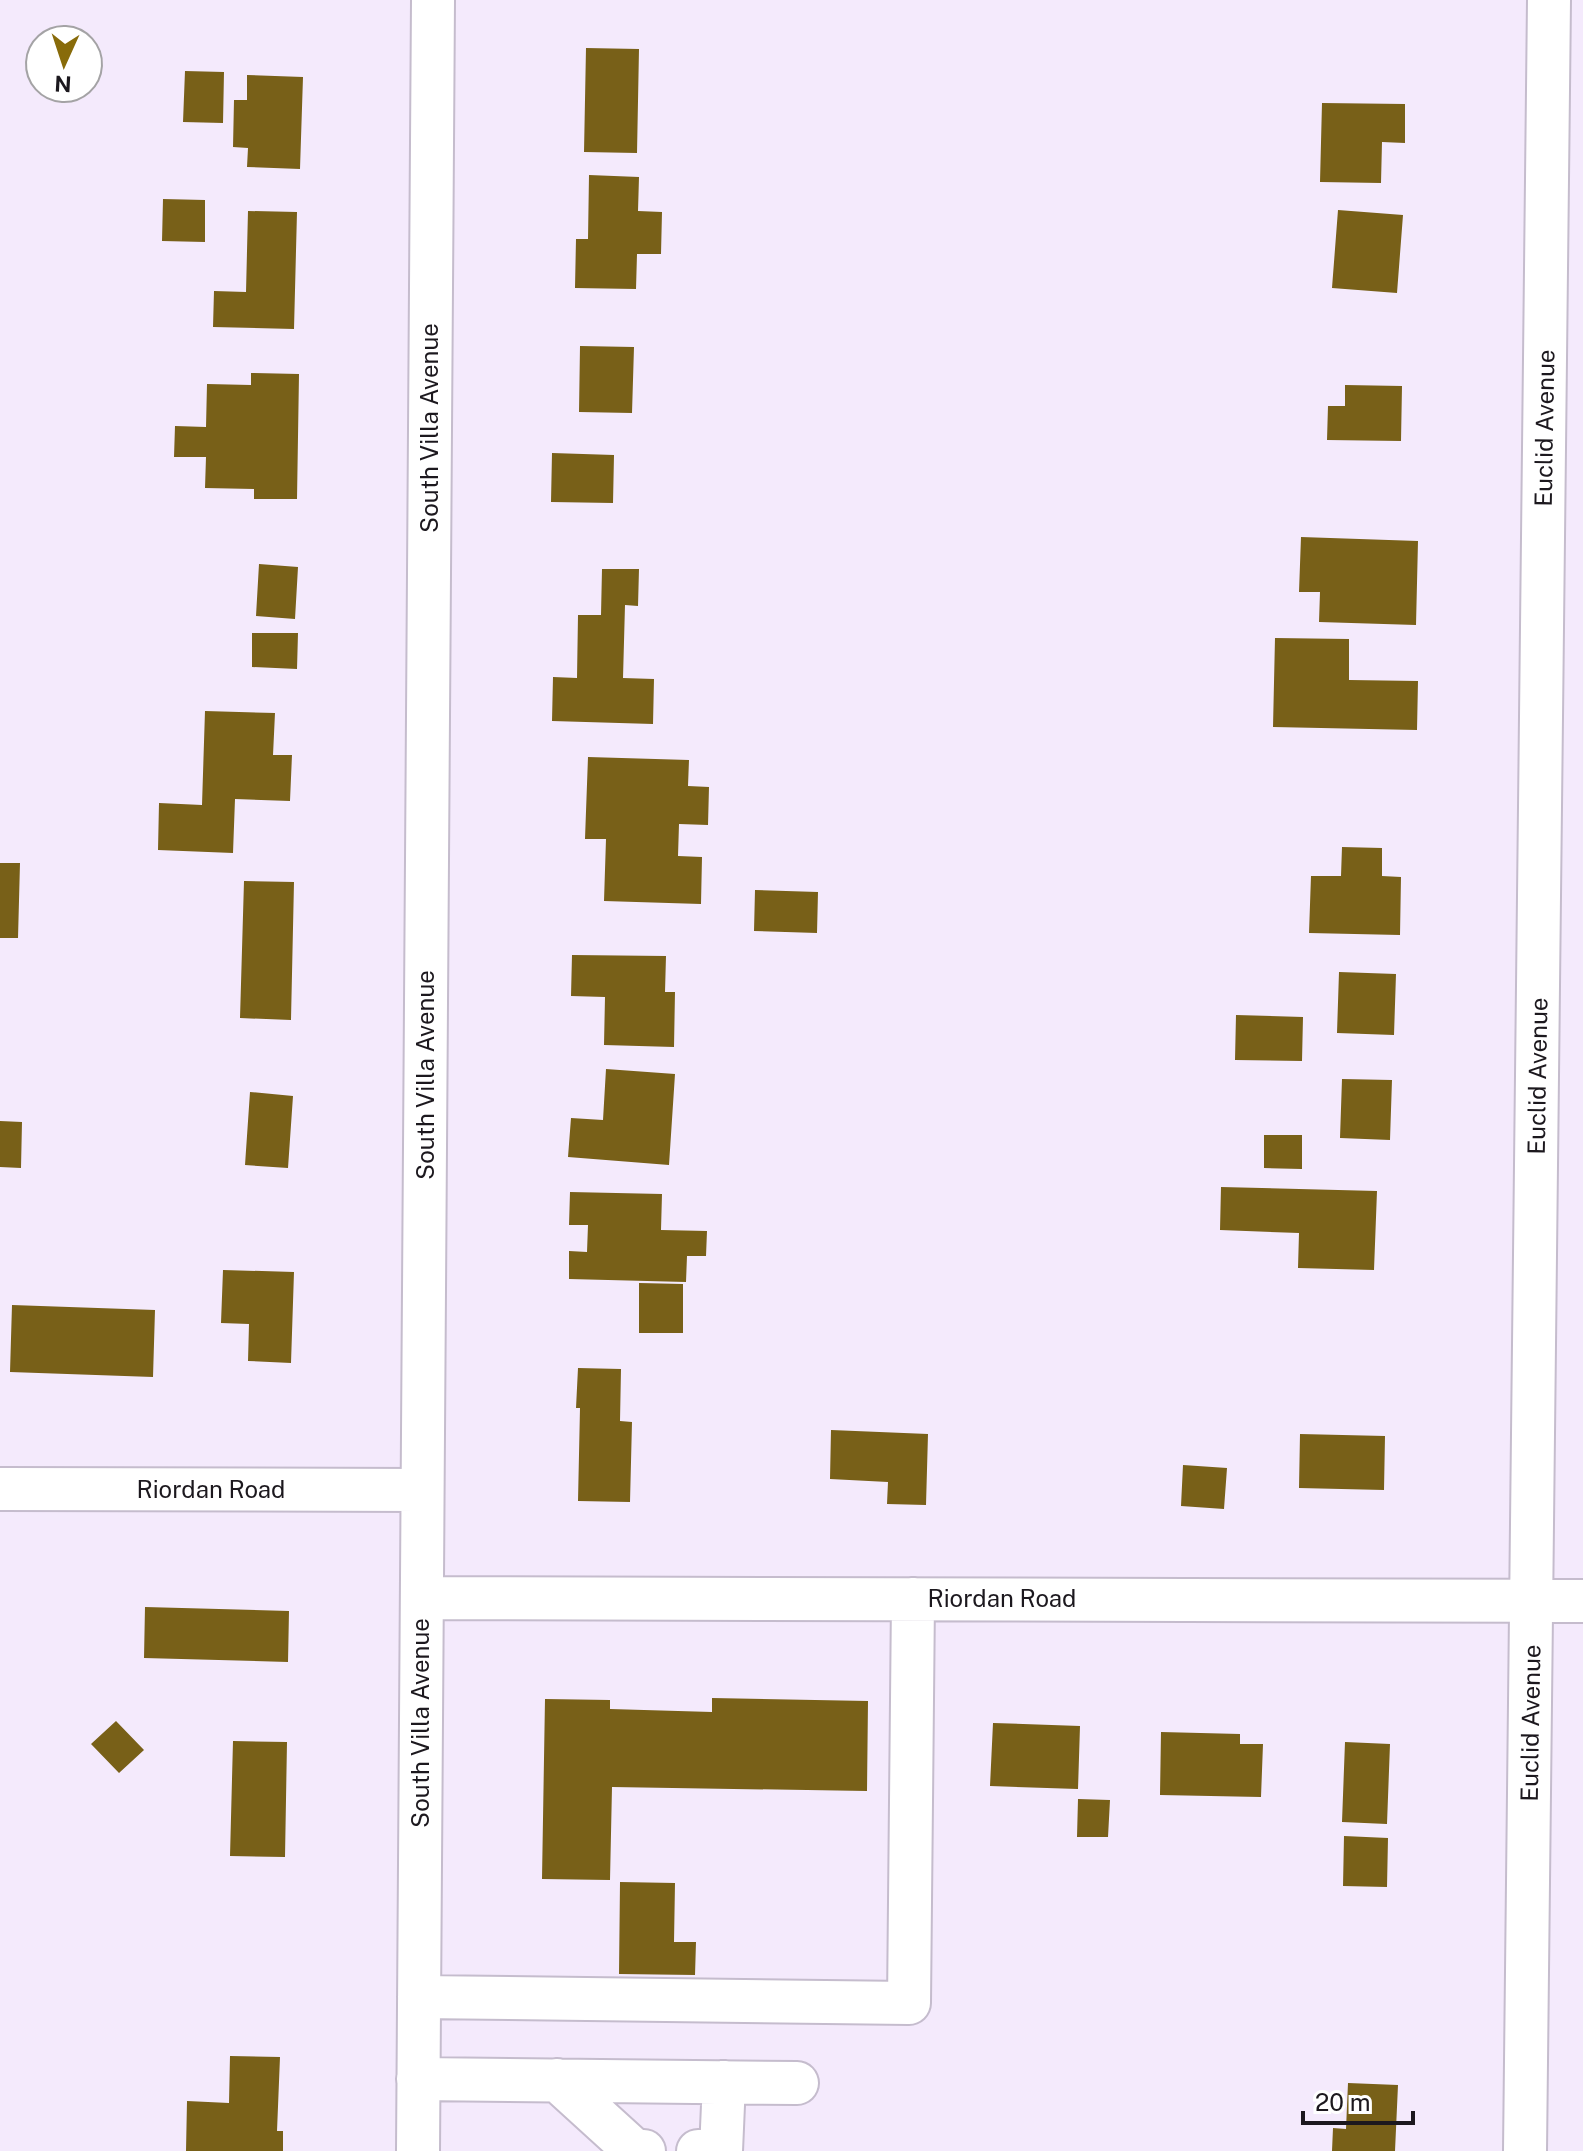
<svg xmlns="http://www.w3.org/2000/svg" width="1583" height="2151" font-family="'Public Sans',sans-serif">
  <rect width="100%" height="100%" fill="#f4eafc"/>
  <!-- building -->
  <path fill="#786018" d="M 586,48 L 639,49 L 637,153 L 584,152 Z
    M 185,71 L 224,72 L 223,123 L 183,122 Z
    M 247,75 L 303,77 L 300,169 L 247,167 L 248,148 L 233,147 L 234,100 L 247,100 Z
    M 1322,103 L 1405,104 L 1405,143 L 1382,142 L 1381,183 L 1320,182 Z
    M 589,175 L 639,177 L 638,211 L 662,212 L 661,254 L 637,254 L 636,289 L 575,288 L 576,239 L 588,239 Z
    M 163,199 L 205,200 L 205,242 L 162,241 Z
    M 1338,210 L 1403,215 L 1397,293 L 1332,288 Z
    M 248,211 L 297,212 L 294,329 L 213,327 L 214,291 L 246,292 Z
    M 580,346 L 634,347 L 632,413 L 579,412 Z
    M 251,373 L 299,374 L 297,499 L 254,499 L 254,489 L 205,488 L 206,457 L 174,457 L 175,426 L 206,427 L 207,384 L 251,385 Z
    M 1345,385 L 1402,386 L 1401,441 L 1327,440 L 1328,406 L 1345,406 Z
    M 552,453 L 614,455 L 613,503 L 551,502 Z
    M 1301,537 L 1418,541 L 1416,625 L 1319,622 L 1320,592 L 1299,592 Z
    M 259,564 L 298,567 L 295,619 L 256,616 Z
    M 602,569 L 639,569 L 638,606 L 625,605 L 623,678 L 654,679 L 653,724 L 552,721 L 553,677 L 577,678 L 578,615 L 601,615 Z
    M 252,633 L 298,633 L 297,669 L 252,667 Z
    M 1275,638 L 1349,639 L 1349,680 L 1418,681 L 1417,730 L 1273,727 Z
    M 205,711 L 275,713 L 273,755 L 292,755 L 290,801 L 235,799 L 233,853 L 158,850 L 159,803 L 202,805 Z
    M 588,757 L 689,760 L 688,786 L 709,787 L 708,825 L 679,824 L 678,856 L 702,857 L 701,904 L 604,901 L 606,839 L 585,839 Z
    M 1342,847 L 1382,848 L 1382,876 L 1401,877 L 1400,935 L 1309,933 L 1311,876 L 1341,876 Z
    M 0,863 L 20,863 L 18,938 L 0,938 Z
    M 244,881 L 294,882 L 291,1020 L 240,1018 Z
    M 755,890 L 818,892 L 817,933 L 754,931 Z
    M 572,955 L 666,956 L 665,992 L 675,992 L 674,1047 L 604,1045 L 605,997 L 571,996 Z
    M 1339,972 L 1396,974 L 1394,1035 L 1337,1033 Z
    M 1236,1015 L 1303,1017 L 1302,1061 L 1235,1060 Z
    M 606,1069 L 675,1074 L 669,1165 L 568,1157 L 571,1118 L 603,1120 Z
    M 1342,1079 L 1392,1080 L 1390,1140 L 1340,1138 Z
    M 250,1092 L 293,1096 L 288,1168 L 245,1165 Z
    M 0,1121 L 22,1122 L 21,1168 L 0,1167 Z
    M 1264,1135 L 1302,1135 L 1302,1169 L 1264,1168 Z
    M 1221,1187 L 1377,1191 L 1374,1270 L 1298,1268 L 1299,1233 L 1220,1230 Z
    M 570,1192 L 662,1194 L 661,1230 L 707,1231 L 706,1256 L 687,1256 L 686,1282 L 569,1279 L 569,1251 L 587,1252 L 588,1225 L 569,1225 Z
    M 223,1270 L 294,1272 L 291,1363 L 248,1361 L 249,1324 L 221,1323 Z
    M 639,1283 L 683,1284 L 683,1333 L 639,1333 Z
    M 12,1305 L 155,1310 L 153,1377 L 10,1372 Z
    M 578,1368 L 621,1369 L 620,1421 L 632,1422 L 630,1502 L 578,1501 L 580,1408 L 576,1408 Z
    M 831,1430 L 928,1434 L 926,1505 L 887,1504 L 888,1482 L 830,1479 Z
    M 1300,1434 L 1385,1436 L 1384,1490 L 1299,1488 Z
    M 1183,1465 L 1227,1468 L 1224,1509 L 1181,1506 Z
    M 145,1607 L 289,1611 L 288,1662 L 144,1658 Z
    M 712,1698 L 868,1701 L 867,1791 L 612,1787 L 610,1880 L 542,1879 L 545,1699 L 610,1700 L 610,1709 L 712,1712 Z
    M 116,1721 L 144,1750 L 119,1773 L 91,1744 Z
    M 993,1723 L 1080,1726 L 1078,1789 L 990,1786 Z
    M 1161,1732 L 1240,1734 L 1240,1744 L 1263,1744 L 1261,1797 L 1160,1795 Z
    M 233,1741 L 287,1742 L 285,1857 L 230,1856 Z
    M 1345,1742 L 1390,1744 L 1387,1824 L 1342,1822 Z
    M 1078,1799 L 1110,1800 L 1108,1837 L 1077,1837 Z
    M 1344,1836 L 1388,1838 L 1387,1887 L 1343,1886 Z
    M 620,1882 L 675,1883 L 674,1942 L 696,1942 L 695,1975 L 619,1974 Z
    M 230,2056 L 280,2057 L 277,2131 L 283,2131 L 283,2151 L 186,2151 L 187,2101 L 229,2103 Z
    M 1348,2083 L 1398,2085 L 1395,2151 L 1332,2151 L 1333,2128 L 1346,2129 Z"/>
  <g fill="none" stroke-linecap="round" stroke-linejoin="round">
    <!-- minor casing -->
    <g stroke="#c5bccd" stroke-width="46">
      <path id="minor" d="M 0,1489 L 422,1490
        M 422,1598 L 1583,1601
        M 419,1997 L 909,2003 L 913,1599
        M 418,2079 L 797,2083
        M 557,2080 L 635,2151 L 644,2151
        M 418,2151 L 433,0
        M 698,2151 L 721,2151 L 724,2082
        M 1525,2151 L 1549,0"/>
    </g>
    <!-- minor -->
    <use href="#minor" stroke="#fff" stroke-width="42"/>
  </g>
  <g text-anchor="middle" stroke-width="8" stroke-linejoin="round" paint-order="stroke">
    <!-- street labels -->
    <g font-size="24" fill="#1c181e" stroke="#fff">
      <text transform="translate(430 428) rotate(-90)" y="8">South Villa Avenue</text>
      <text transform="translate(1545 428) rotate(-89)" y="8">Euclid Avenue</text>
      <text transform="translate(426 1075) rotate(-90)" y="8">South Villa Avenue</text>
      <text transform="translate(1538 1076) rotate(-89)" y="8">Euclid Avenue</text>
      <text x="211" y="1498">Riordan Road</text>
      <text x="1002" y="1607">Riordan Road</text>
      <text transform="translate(421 1723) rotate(-90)" y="8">South Villa Avenue</text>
      <text transform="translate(1531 1723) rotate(-89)" y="8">Euclid Avenue</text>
    </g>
  </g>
  <!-- north arrow -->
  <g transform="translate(64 64) rotate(183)"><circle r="38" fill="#ffffff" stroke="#a4a3a5" stroke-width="2"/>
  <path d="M0-6L14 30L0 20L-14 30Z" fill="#886b0a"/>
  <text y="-12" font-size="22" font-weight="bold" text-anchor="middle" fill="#1c181e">N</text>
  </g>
  <!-- scale -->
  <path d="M1303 2111v12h110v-12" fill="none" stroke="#1c181e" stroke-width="4"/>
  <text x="1315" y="2111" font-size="24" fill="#1c181e" stroke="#ffffff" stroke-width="6" paint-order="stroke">20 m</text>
</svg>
